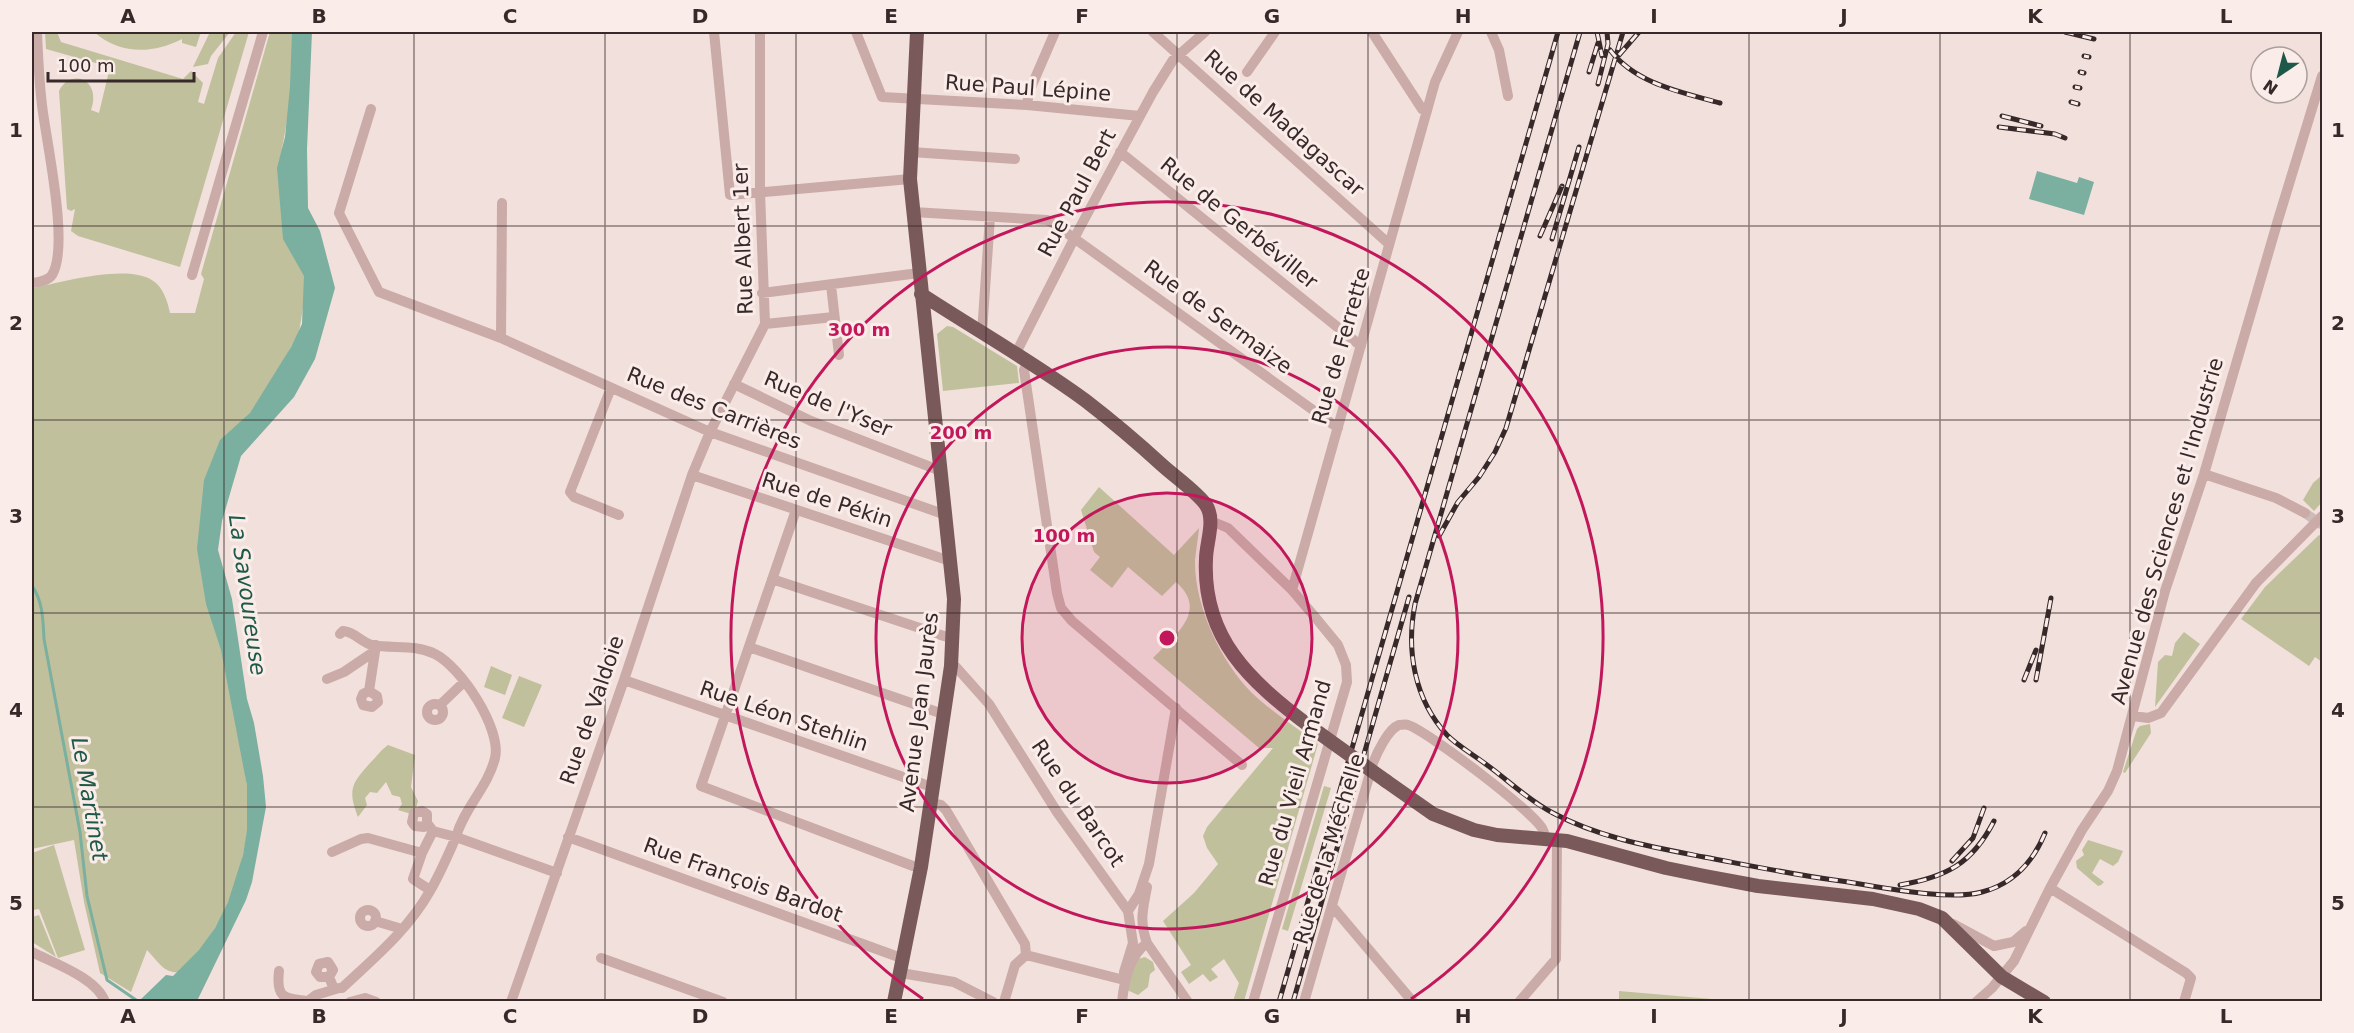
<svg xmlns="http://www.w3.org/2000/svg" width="2354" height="1033" font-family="'DejaVu Sans',sans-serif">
  <rect width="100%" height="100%" fill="#f2e0dc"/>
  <!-- green -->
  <path fill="#c1c09c" d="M 45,32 L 57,32 L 61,42 L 183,79 L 191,71 L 203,83 L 198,102 L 204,104 L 218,58 L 236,32 L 249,32 L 180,267 L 78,236 L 71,231 L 75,209 L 71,211 L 67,209 L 59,91 C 70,68 102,78 91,110 L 99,113 L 110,67 L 46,49 Z
    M 94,32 L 201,32 L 196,47 L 182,43 L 182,39 C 153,54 120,55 94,32 Z
    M 210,32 L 230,32 L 211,56 L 208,64 L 193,67 Z
    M 270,32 L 296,32 L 288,115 L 282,149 L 307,284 L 299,332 L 206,503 L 247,786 C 247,801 249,817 247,832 C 243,864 232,900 215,928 C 206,943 196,956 188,971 C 165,976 162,966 147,950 L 131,992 L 100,973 L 84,902 L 74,840 L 32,849 L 32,288 C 59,283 133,261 156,283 C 164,290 168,303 170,313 L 195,313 L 204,279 L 201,274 Z
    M 947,326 L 953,327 L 1017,366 L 1019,383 L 943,391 L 937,334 Z
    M 2322,475 L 2322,502 L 2314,511 L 2303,500 L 2313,483 Z
    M 1099,487 L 1174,555 L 1199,528 C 1198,539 1196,550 1195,560 C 1194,605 1221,662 1252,693 C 1272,712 1296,727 1318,744 L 1244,1001 L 1233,1001 L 1239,983 L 1224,959 L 1211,969 L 1218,977 L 1210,982 L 1203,974 L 1189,984 L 1181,972 L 1191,965 L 1163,921 L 1194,893 L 1218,864 L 1207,848 L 1203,836 L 1207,827 L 1273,748 L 1259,748 L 1153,658 C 1175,635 1209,611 1176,582 L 1162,596 L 1128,567 L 1112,588 L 1090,570 L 1100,557 L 1094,552 L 1081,510 Z
    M 2319,535 L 2322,537 L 2322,662 L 2315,657 L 2309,666 L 2241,619 L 2265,587 Z
    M 2184,632 L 2200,644 L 2155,707 L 2158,662 L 2165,655 L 2172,656 L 2175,643 Z
    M 491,666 L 512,675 L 505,695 L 484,687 Z
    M 519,676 L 542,685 L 524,727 L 502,718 Z
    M 2150,724 L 2151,733 L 2125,773 L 2123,772 L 2137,729 L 2140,726 Z
    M 388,745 L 415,755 L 411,787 L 418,801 L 416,808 L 411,814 L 398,810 L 402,804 L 400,797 L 392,795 L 386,782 L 377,793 L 370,792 L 365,798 L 367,805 L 358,817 C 347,789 352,783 371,762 C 377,756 382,749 388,745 Z
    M 1324,786 L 1331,788 L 1288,931 L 1282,929 Z
    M 2088,840 L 2123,851 L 2118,862 L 2113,866 L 2100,859 L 2092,873 L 2104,882 L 2101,885 L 2098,886 L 2077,868 L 2076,861 L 2084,855 L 2082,850 Z
    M 54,845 L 85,950 L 58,958 L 39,909 L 33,910 L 32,908 L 32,853 Z
    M 39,915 L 56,957 L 32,942 L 34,932 L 32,917 Z
    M 1145,957 L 1153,962 L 1155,970 L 1150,974 L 1148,987 L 1138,995 L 1127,990 L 1131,972 L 1138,959 Z
    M 1619,991 L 1735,1001 L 1619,1001 Z"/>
  <!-- water -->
  <path fill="#7baf9f" d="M 292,32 L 312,32 L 307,149 L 308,208 L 320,231 L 335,288 L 315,359 L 294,397 L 241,456 L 222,521 L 218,550 L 232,599 L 247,699 L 254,723 L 263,776 L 266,807 L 252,882 L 246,900 L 197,1001 L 139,1001 L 166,975 L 173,976 L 199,950 L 215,928 L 228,902 L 243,855 L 247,830 L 247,786 L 221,650 L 206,604 L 197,549 L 204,480 L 220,440 L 250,413 L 291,347 L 302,324 L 304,276 L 283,239 L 277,168 L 285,137 L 290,87 Z
    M 2037,171 L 2077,183 L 2079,177 L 2094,182 L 2084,215 L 2029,199 Z"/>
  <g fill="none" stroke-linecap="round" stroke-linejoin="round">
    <!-- stream -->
    <path stroke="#7baf9f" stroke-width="3" d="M 32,586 C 43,601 43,621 44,639 L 80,832 L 87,896 L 107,980 L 139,1002"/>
    <!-- minor-tunnel -->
    <path stroke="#cdbbb8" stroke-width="10" stroke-dasharray="10 5" stroke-linecap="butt" d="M 2305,513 L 2322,525"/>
    <!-- minor -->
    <path stroke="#caaba8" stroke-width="10" d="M 714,32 L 730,195 L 910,179
      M 856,32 L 882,97 L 1027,105 L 1140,116
      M 1153,32 L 1389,244
      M 1372,32 L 1422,109 L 1427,111
      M 1491,32 L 1499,50 L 1508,96
      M 1247,72 L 1275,32
      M 1027,105 L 1029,92 L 1055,32
      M 371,109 L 339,213 L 379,292 L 501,338 L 710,432 L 946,515
      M 911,152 L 1015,159
      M 1120,152 L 1361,346
      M 913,212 L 1047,220 L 1053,223 L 1338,428
      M 192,275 L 263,32
      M 32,283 C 39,282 48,281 52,275 C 70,246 46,141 42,105 C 39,81 38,56 37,32
      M 831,285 L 839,355
      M 762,293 L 919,273
      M 765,324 L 834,317
      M 982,333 L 990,217
      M 501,338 L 502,203
      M 1016,353 L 1078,231 L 1153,92 L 1173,60 L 1205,32
      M 1028,361 L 1024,370 L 1057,593 L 1061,608 L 1072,621 L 1242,765
      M 734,384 L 811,421 L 941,471
      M 611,388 L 570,492 L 574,497 L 619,515
      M 2204,474 L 2276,498 L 2305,513
      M 692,475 L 950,561
      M 796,510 L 701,786 L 913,866 L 921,867
      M 1211,521 L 1228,528 L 1292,590 L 1315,617 L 1338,645 L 1346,665 L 1347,682 L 1253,1002
      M 772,579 L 953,639
      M 1292,590 L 1435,82 L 1458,32
      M 340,634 L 343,631 C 355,632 361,642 372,645 C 393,649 415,644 435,654 C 461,667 502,729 495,758 C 488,787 464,808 456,837 L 433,831 L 422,853
      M 749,647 L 943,714
      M 951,666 L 956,667 L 989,704 L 1057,812 L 1128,911 L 1133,943 L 1124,972 L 1124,980
      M 327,679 L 344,672 L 375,651
      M 624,680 L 932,787
      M 369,691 L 377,696 L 378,702 L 372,707 L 363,705 L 361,699 L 363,694 L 369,691 L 376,645
      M427 712a8 8 0 1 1 16 0a8 8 0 1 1-16 0Z
      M 440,705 L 464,682
      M 2133,716 L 2148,718 L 2161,713 L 2256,583
      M 930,803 L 941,805 L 946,810 L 1025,944 L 1026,955
      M 427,823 L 424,827 L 415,826 L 412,822 L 414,813 L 422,811 L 427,814 L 427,823 L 433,831
      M 568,837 L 904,959
      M 332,852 L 361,839 L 368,838 L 422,853 L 413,879 L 430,890
      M 1147,887 C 1143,909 1139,921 1147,943 L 1188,1002
      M 2050,888 L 2186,973 L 2191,978 L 2184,1002
      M 1332,906 L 1413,1002
      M360 918a8 8 0 1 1 16 0a8 8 0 1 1-16 0Z
      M 1128,911 L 1139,894 L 1149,864 L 1176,708
      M 375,921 L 402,929
      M 1953,924 L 1994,946 L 2013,942 L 2026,931
      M 32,952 C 53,963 97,978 105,1002
      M 1026,955 L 1124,980
      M 601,958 L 723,1002
      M 279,971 C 276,997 283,999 307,1001
      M 901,973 L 954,982 L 993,1002
      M 329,977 L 320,977 L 316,972 L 319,964 L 328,962 L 333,970 L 329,977 L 334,989
      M 342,988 C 374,958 408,930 430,891 C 440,874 448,855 456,837 L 557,873
      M 307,1002 L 316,995 L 339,988
      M 350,1002 L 365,998 L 376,1002
      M 511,1002 L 624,680 L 692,475 L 710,432 L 765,324 L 760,192 L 760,32
      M 1004,1002 L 1015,965 L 1026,955
      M 1122,1002 C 1124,981 1129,956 1147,943
      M 1304,1002 L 1373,763 C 1377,753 1388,729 1399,725 C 1400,725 1406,724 1408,725 C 1426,730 1537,814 1543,830 C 1545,833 1544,836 1544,839
      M 1519,1002 L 1556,959 L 1557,841
      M 1976,1002 L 1992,988 L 2014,961 L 2050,888 L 2082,830 L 2108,791 L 2117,771 L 2165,591 L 2204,474 L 2278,220 L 2322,76"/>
    <!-- major -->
    <path stroke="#79595a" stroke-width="14" d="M 921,294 C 976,330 1033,362 1086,401 C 1112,421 1138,443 1162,465 C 1174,476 1198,493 1206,505 C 1216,520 1206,543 1206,559 C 1202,638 1250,681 1308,725
      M 1386,781 L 1433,814 L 1474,830 L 1497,835 L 1567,841 L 1666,868 L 1705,876 L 1758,886 L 1873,899 L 1919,909 L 1942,918 L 2002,977 L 2044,1002
      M 894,1002 L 921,867 L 951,666 L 954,599 L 910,179 L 917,32"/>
    <!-- rail casing -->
    <g stroke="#372829" stroke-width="5">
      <path id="rail" d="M 1580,32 L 1415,604 C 1406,650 1414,699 1447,735 C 1458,746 1474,755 1487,765 C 1508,780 1529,801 1553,813 C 1600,838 1652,847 1704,857 C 1747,865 1790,874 1834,880 C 1873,885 1946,902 1982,892 C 2013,884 2033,862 2045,833
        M 1597,32 L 1602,56
        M 2065,32 L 2094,39
        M 1610,50 C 1636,84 1681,92 1720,103
        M 1619,55 L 1639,32
        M 2084,56 L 2089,57
        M 1589,72 L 1598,43
        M 2080,72 L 2084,73
        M 1598,84 L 1608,44 L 1607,32
        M 2075,87 L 2080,88
        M 2071,102 L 2078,104
        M 2002,116 L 2041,126
        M 1999,127 L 2055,134 L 2065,138
        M 1540,236 L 1562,186
        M 1552,239 L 1579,147
        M 1439,536 L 1458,502 L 1479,477 L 1495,452 L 1506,428 L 1623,32
        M 2024,680 L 2036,650
        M 2036,680 L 2051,598
        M 1952,861 L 1973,838 L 1984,808
        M 1900,885 C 1946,877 1972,864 1994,821
        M 1279,1002 L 1558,32
        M 1293,1002 L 1409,597"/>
    </g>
    <!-- rail -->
    <use href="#rail" stroke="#faece8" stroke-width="3" stroke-dasharray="9" stroke-linecap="butt"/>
    <!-- minor-bridge -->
    <path stroke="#caaba8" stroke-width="10" d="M 2256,583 L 2322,516"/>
    <!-- major-bridge -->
    <path stroke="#79595a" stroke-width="14" d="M 1308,725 L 1386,781"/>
  </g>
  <!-- grid -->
  <path fill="none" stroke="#372829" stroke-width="1.5" stroke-opacity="0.55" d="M 224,32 L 224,1002M 414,32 L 414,1002M 605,32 L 605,1002M 796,32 L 796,1002M 986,32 L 986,1002M 1177,32 L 1177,1002M 1368,32 L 1368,1002M 1558,32 L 1558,1002M 1749,32 L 1749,1002M 1940,32 L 1940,1002M 2130,32 L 2130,1002M 32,226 L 2322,226M 32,420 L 2322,420M 32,613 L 2322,613M 32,807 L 2322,807"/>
  <!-- distance rings -->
  <circle cx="1167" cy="638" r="145" fill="#c2185b" fill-opacity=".12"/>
  <g fill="none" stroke="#c2185b" stroke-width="3">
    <circle cx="1167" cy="638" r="145"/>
    <circle cx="1167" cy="638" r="291"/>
    <path d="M923 999A436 436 0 1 1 1411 999"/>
  </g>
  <g text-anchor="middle" stroke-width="6" stroke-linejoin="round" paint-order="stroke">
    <!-- street labels -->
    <g font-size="21" fill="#372829" stroke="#faece8">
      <text transform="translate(1028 88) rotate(4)" y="7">Rue Paul Lépine</text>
      <text transform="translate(1284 123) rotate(42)" y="7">Rue de Madagascar</text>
      <text transform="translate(1077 193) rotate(-62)" y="7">Rue Paul Bert</text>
      <text transform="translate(1239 223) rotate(39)" y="7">Rue de Gerbéviller</text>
      <text transform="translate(743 239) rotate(-92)" y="7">Rue Albert 1er</text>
      <text transform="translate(1218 317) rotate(36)" y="7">Rue de Sermaize</text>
      <text transform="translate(1341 346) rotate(-74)" y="7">Rue de Ferrette</text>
      <text transform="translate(828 404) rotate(23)" y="7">Rue de l'Yser</text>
      <text transform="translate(714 408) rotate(22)" y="7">Rue des Carrières</text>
      <text transform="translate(827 500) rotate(18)" y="7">Rue de Pékin</text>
      <text transform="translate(2167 531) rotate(-74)" y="7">Avenue des Sciences et l'Industrie</text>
      <text transform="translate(592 710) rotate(-71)" y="7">Rue de Valdoie</text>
      <text transform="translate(919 712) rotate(-83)" y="7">Avenue Jean Jaurès</text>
      <text transform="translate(784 716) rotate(19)" y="7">Rue Léon Stehlin</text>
      <text transform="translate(1295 783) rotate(-74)" y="7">Rue du Vieil Armand</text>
      <text transform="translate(1078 803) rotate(56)" y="7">Rue du Barcot</text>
      <text transform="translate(1329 849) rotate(-73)" y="7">Rue de la Méchelle</text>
      <text transform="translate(743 880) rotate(20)" y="7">Rue François Bardot</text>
    </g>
    <!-- water labels -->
    <g font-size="22" font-style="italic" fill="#1e5848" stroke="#faece8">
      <text transform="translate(248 595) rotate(82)" y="8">La Savoureuse</text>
      <text transform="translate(90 799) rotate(80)" y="8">Le Martinet</text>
    </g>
  </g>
  <circle cx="1167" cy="638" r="9" fill="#c2185b" stroke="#faece8" stroke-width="3"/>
  <g font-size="18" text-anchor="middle" font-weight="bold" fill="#c2185b" stroke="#faece8" stroke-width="6" stroke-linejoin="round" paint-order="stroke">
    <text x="859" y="336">300 m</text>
    <text x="961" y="439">200 m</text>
    <text x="1064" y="542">100 m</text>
  </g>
  <!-- border -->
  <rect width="2354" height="1033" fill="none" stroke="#faece8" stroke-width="66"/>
  <!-- north arrow -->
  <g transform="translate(2279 75) rotate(215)"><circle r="28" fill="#faece8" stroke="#ac9e9c" stroke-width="1.5"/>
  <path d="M0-4.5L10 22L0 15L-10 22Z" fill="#1e5848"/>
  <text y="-9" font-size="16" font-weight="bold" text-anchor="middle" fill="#372829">N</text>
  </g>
  <!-- scale -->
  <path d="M48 72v9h146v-9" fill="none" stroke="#372829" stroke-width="3"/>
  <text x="57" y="72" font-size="18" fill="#372829" stroke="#faece8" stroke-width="4.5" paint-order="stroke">100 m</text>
  <rect x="33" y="33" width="2288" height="967" fill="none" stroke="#372829" stroke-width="2"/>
  <g font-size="20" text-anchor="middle" font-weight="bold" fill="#372829">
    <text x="128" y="23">A</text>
    <text x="319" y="23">B</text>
    <text x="510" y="23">C</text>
    <text x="700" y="23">D</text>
    <text x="891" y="23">E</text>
    <text x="1082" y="23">F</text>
    <text x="1272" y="23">G</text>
    <text x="1463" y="23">H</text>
    <text x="1654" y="23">I</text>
    <text x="1844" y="23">J</text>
    <text x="2035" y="23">K</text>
    <text x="2226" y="23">L</text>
    <text x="16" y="137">1</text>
    <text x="2338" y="137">1</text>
    <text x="16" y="330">2</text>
    <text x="2338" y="330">2</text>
    <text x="16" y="523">3</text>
    <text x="2338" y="523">3</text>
    <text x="16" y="717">4</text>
    <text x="2338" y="717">4</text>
    <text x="16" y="910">5</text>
    <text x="2338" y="910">5</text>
    <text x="128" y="1023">A</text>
    <text x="319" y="1023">B</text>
    <text x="510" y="1023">C</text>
    <text x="700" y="1023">D</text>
    <text x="891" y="1023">E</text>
    <text x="1082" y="1023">F</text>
    <text x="1272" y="1023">G</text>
    <text x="1463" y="1023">H</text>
    <text x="1654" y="1023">I</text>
    <text x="1844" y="1023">J</text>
    <text x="2035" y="1023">K</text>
    <text x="2226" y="1023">L</text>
  </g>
</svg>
